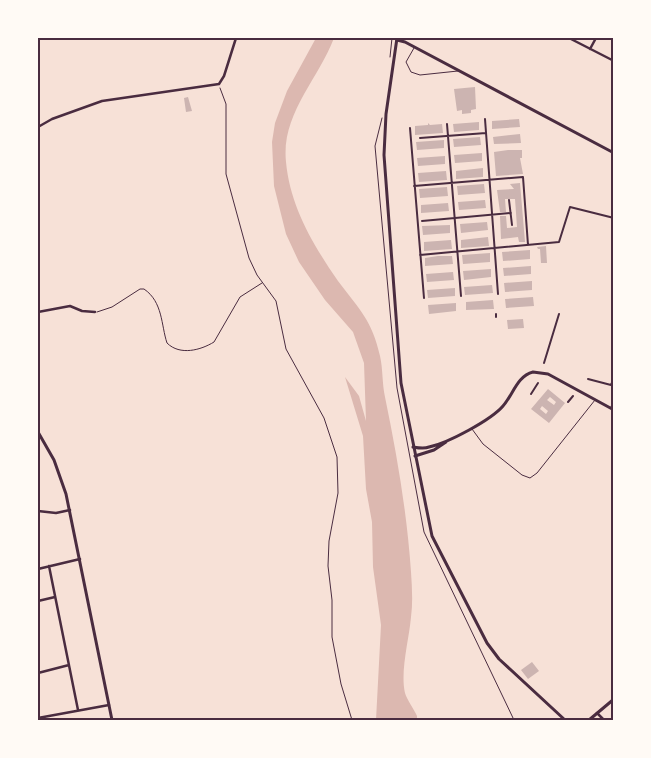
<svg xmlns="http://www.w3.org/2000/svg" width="651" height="758" font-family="Roboto,sans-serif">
  <rect width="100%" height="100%" fill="#f7e1d7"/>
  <!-- water -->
  <path fill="#dcb8b0" d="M 316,38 L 334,38 C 318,80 281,114 286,162 C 290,206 313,245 338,281 C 359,309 372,320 380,356 C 383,369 382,384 385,397 C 397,455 407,513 411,572 C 412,587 413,602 411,617 C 409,640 400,671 405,693 C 407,700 414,709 417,716 L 417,720 L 376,720 L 381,625 L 373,567 L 372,522 L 366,489 L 363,436 L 345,377 L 359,396 L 366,421 L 364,363 L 353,332 L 325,300 L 299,262 L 286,234 L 274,186 L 272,142 L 275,123 L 287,91 Z"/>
  <!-- building -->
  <path fill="#ccb4b1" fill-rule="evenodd" d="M 475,87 L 476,109 L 471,110 L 471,113 L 462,114 L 462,110 L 457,111 L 454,89 Z
    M 188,97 L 192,111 L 186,112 L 184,98 Z
    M 519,119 L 520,127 L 492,129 L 492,121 Z
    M 479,122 L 479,130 L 454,132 L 453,124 Z
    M 428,123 L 430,125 L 442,124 L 443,133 L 415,135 L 415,126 L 428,125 Z
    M 520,134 L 521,143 L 494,144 L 493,137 Z
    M 480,137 L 481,145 L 454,147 L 453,139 Z
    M 444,140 L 444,148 L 417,150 L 416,142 Z
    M 508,150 L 522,150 L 522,158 L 520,158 L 523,174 L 496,176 L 494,152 Z
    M 482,153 L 482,161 L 455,163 L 454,155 Z
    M 445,156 L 445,164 L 418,166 L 417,158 Z
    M 483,168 L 483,177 L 456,179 L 456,171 Z
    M 446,171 L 447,180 L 419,182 L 418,173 Z
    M 520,183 L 525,242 L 519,242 L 518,237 L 501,239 L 500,216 L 506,216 L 507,228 L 517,227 L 515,199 L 505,199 L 506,212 L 500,212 L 497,190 L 514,189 L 510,184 Z
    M 484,184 L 485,193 L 458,195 L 457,186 Z
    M 447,187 L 448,196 L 420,198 L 419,189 Z
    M 485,200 L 486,208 L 459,210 L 458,202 Z
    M 448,203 L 449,211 L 421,213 L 421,205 Z
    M 487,222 L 488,230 L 461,233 L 460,224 Z
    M 450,225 L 450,233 L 423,235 L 422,226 Z
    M 488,237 L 489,246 L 461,248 L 461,240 Z
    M 451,240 L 452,249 L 424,251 L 424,242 Z
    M 546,246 L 547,263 L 541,263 L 540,249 L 538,249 L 537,247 Z
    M 530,250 L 530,259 L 503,261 L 502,252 Z
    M 490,253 L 490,262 L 463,264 L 462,255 Z
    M 438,256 L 452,256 L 453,264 L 425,266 L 425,258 Z
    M 531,266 L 531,274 L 504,276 L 503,268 Z
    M 491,269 L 491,277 L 464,280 L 463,271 Z
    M 453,272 L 454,280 L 427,282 L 426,274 Z
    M 532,281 L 532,290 L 505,292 L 504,283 Z
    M 492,285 L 493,293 L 465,295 L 464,287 Z
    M 455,288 L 455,296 L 428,298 L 427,290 Z
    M 533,297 L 534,306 L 506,308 L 505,299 Z
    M 493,300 L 494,309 L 466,310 L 466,302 Z
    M 456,303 L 456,311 L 429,314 L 428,305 Z
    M 523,319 L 524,328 L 508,329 L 507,320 Z
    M 548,389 L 565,403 L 549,423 L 531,409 ZM 550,397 L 556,402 L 554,405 L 547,400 ZM 542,406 L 548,411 L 546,414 L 540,409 Z
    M 532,662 L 539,671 L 528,679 L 521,670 Z"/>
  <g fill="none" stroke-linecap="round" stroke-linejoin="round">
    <!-- path -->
    <path stroke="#4a2c40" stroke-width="1" d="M 390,57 L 392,38
      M 220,88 L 226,104 L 226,174 L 249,258 L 257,275 L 276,301 L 286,349 L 324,418 L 337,457 L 338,493 L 329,541 L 328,566 L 332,600 L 332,637 L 341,684 L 352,720
      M 382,118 L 375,146 L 397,388 L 424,532 L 514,720
      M 97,312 L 112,307 L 140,289 L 144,289 C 163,302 161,325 167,343 C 180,356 201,350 214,342 L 240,297 L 262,283"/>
    <!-- service -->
    <path stroke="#4a2c40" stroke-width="1" d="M 414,48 L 406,62 L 411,72 L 420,75 L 458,71
      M 611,407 L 614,397
      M 472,429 L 483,444 L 522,475 L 530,478 L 537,473 L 595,400"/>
    <!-- pedestrian -->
    <path stroke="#4a2c40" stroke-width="2" d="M 485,119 L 498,294
      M 447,124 L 461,296
      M 410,128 L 424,298
      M 420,138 L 486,133
      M 414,186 L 523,177 L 528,245
      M 509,200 L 512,225
      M 422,221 L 511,213
      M 420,255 L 559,242 L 570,207 L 614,218
      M 496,314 L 496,317
      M 544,363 L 559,314
      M 588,379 L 611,385 L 614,378
      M 531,394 L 538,383
      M 568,402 L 573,396"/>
    <!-- minor -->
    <path stroke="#4a2c40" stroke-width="2.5" d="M 569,38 L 614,61
      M 590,49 L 596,38
      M 38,127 L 52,119 L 102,101 L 219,84 L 224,76 L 236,38
      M 38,312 L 70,306 L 82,311 L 95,312
      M 38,511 L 56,513 L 70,510
      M 49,566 L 78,710
      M 38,569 L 80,559
      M 38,601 L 55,597
      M 38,673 L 69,665
      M 597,713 L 604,720
      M 38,718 L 109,705"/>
    <!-- tertiary -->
    <path stroke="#4a2c40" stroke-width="3" d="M 397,40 L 405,42 L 614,153
      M 38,432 L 54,460 L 66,494 L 112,720
      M 413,447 C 419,448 424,449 429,447 C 448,443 491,420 503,406 C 513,395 517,376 533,372 L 548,374 L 614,410
      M 415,456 L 434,450 L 446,442
      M 589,720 L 614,699"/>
    <!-- secondary -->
    <path stroke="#4a2c40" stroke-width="3" d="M 397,38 L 386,114 L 384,155 L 401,383 L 432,536 L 487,643 L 499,659 L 565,720"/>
  </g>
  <!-- border -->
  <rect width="651" height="758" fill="none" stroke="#fffaf5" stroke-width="78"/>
  <rect x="39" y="39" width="573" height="680" fill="none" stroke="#4a2c40" stroke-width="2"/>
</svg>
